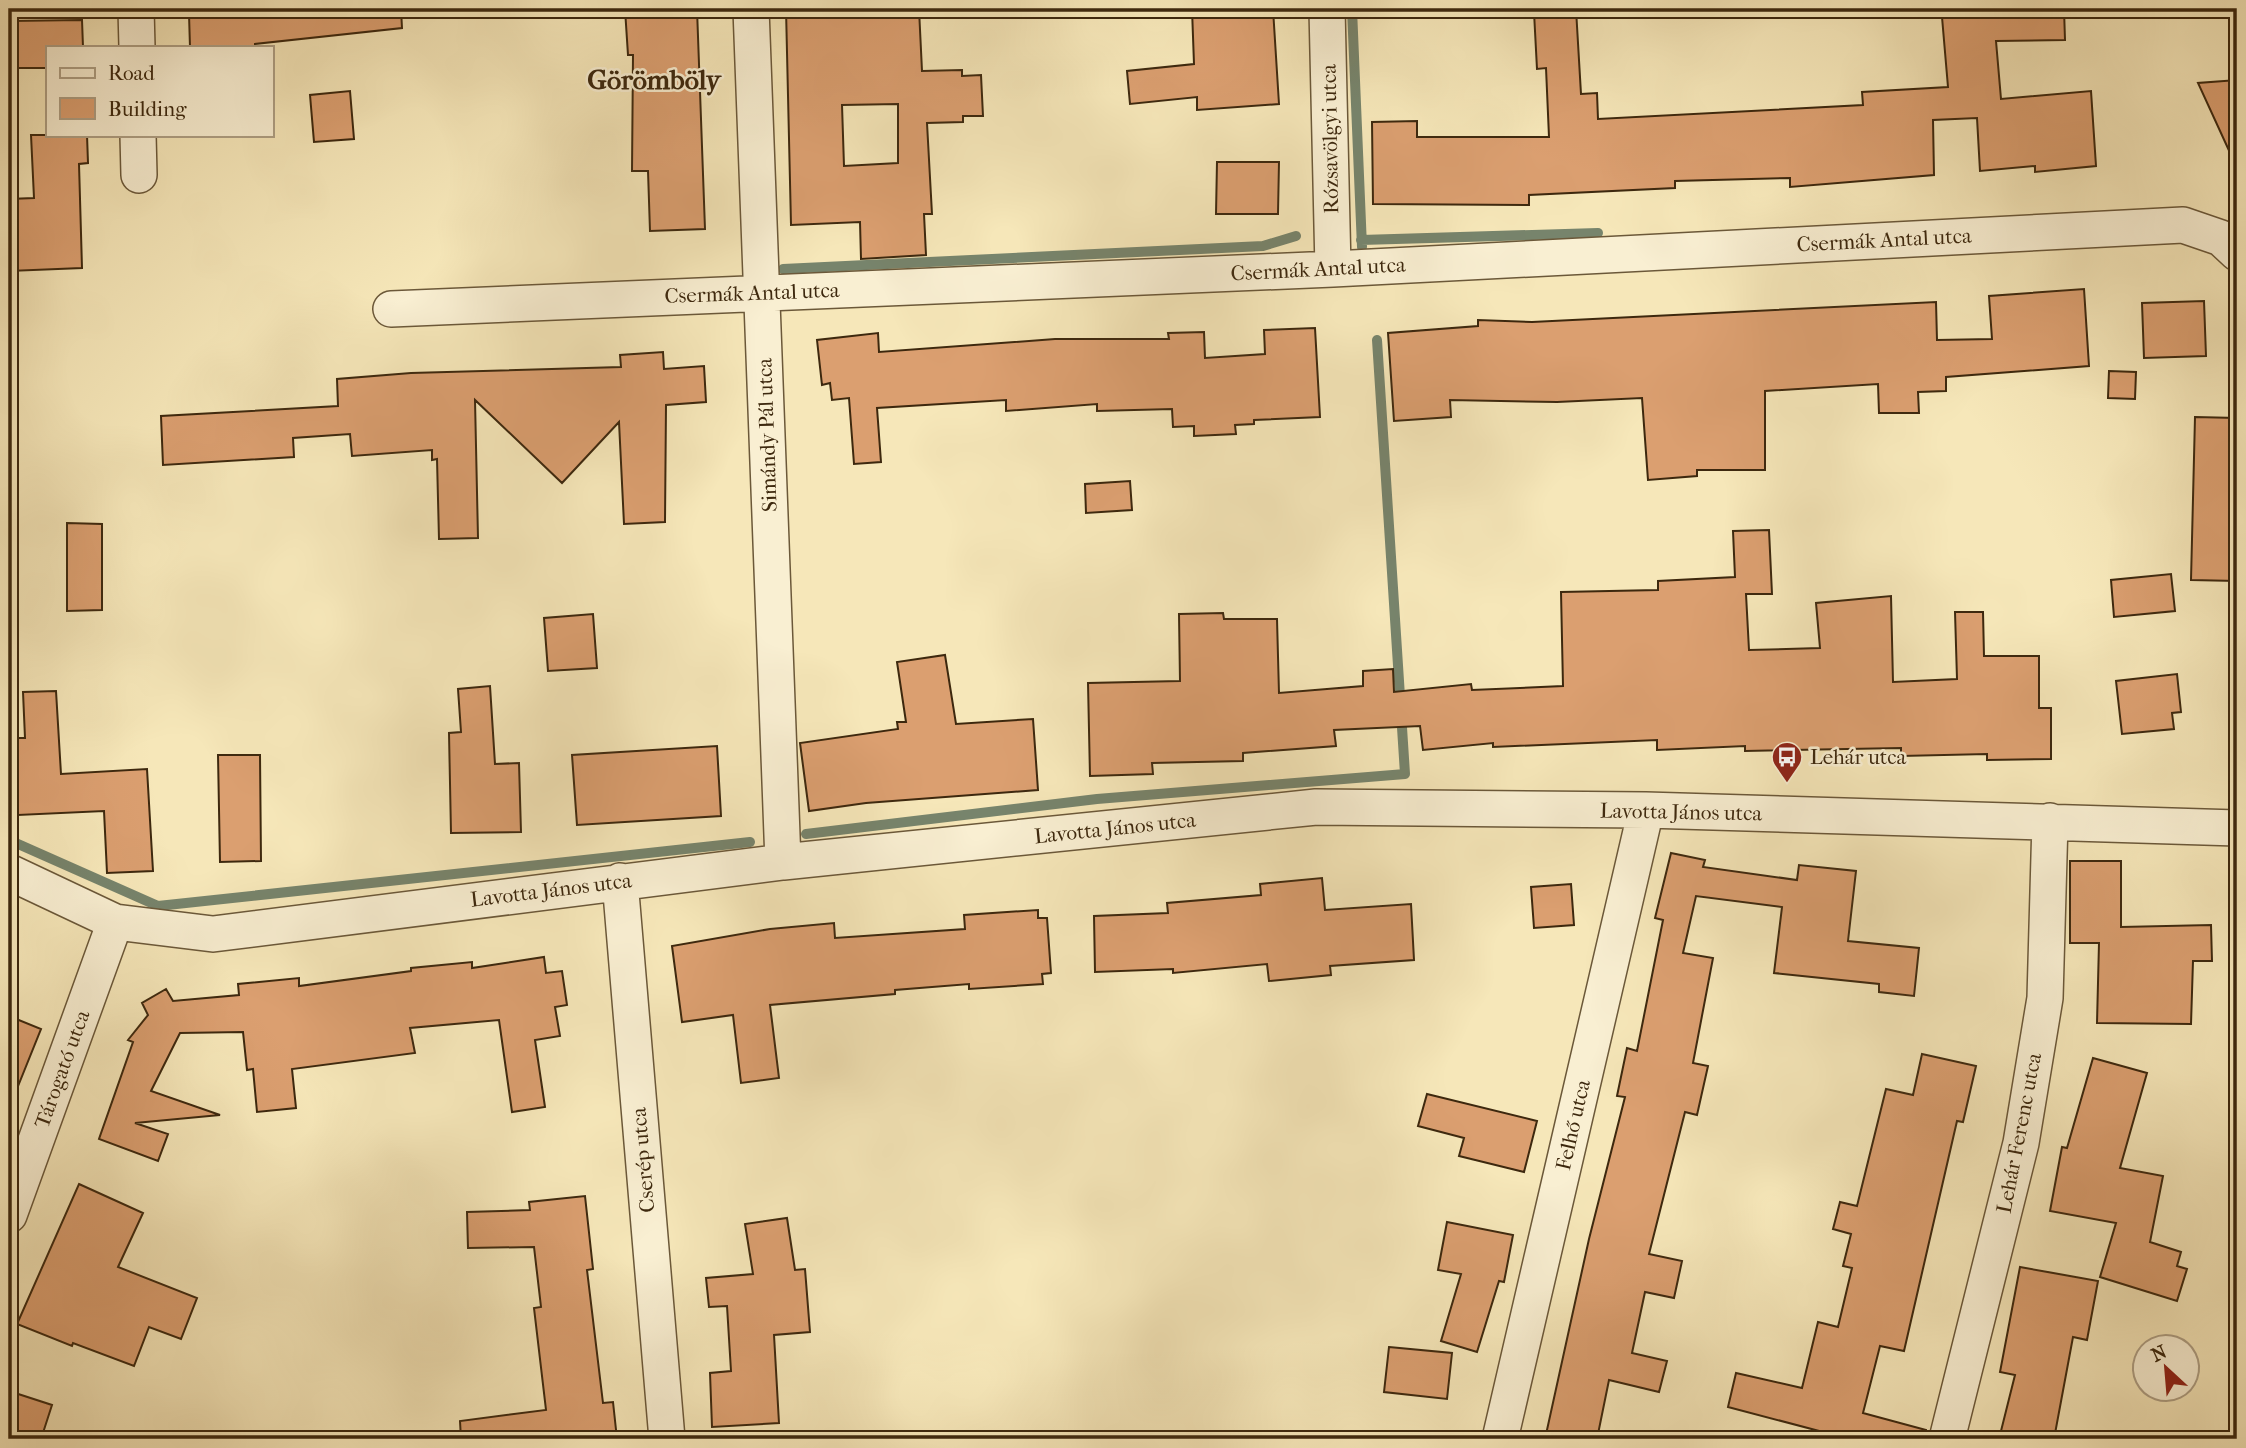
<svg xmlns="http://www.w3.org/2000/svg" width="2246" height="1448" font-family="'IM FELL French Canon',serif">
  <rect width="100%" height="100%" fill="#f6e7b9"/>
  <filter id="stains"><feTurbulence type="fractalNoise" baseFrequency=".00286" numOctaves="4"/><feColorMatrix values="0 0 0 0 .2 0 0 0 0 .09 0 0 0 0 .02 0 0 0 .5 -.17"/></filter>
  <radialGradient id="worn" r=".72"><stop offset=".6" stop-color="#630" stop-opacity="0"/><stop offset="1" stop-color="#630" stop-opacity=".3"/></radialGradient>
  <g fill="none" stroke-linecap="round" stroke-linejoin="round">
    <!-- stream -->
    <path stroke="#77846c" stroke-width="10" d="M 1352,9 L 1362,247
      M 1361,240 L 1598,233
      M 783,269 L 1263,246 L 1296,236
      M 806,834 L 1097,799 L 1405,774 L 1377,340
      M 9,840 L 158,906 L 750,842"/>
  </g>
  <!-- building -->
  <path fill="#db9f70" stroke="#3d280e" stroke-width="2" fill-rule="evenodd" d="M 317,9 L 401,9 L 402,28 L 255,44 L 255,47 L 190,47 L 189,14 L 255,14 Z
    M 625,9 L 697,9 L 705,229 L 650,231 L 648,171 L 632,171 L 633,55 L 628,55 Z
    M 786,9 L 859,9 L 859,12 L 919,9 L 922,71 L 962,70 L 962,76 L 981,75 L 983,116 L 963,116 L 963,122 L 927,123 L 932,214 L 924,214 L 926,255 L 861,259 L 860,222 L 791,225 ZM 898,104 L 898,163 L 844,166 L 842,105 Z
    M 1192,9 L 1273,9 L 1279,104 L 1197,110 L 1197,97 L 1130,104 L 1127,71 L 1194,64 Z
    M 1576,9 L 1581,94 L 1597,93 L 1598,119 L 1863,105 L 1862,92 L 1948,87 L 1942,17 L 2064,9 L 2065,40 L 1996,41 L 2001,99 L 2091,91 L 2096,166 L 2035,172 L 2035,166 L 1980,171 L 1977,118 L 1933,120 L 1934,175 L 1790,187 L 1790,178 L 1675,181 L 1675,188 L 1529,195 L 1529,205 L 1373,204 L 1372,122 L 1417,121 L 1417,137 L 1549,137 L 1546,68 L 1537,69 L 1534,12 Z
    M 82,20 L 83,47 L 47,47 L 47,68 L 14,68 L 14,47 L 9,47 L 9,21 Z
    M 2237,80 L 2237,168 L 2198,83 Z
    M 350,91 L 354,139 L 314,142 L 310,95 Z
    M 31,135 L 87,135 L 88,163 L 79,164 L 82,268 L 9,271 L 9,199 L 34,198 Z
    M 1217,162 L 1279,162 L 1278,214 L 1216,214 Z
    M 2084,289 L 2089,366 L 1946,377 L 1946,391 L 1918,392 L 1919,413 L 1879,413 L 1878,384 L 1765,391 L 1765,470 L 1697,470 L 1697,476 L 1648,480 L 1642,398 L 1557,402 L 1450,400 L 1451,417 L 1394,421 L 1388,333 L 1478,326 L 1478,320 L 1532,322 L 1936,302 L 1937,340 L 1992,339 L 1989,296 Z
    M 2204,301 L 2206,356 L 2144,358 L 2142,303 Z
    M 1315,328 L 1320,417 L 1254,420 L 1254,424 L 1235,425 L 1236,434 L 1194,436 L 1194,426 L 1173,427 L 1172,409 L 1097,411 L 1097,404 L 1006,411 L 1006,400 L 877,408 L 881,462 L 854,464 L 849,398 L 832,400 L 830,383 L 822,385 L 817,340 L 878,333 L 879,352 L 1055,339 L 1169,339 L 1168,333 L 1204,332 L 1205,358 L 1265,354 L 1264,330 Z
    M 663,352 L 664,369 L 704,366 L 706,402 L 666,405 L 665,522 L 624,524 L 619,422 L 562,483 L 475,400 L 478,538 L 439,539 L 437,459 L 432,460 L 432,450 L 352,456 L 350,434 L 293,438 L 294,457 L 163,465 L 161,416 L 338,406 L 337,379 L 411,373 L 621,367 L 620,355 Z
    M 2109,371 L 2136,372 L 2135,399 L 2108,398 Z
    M 2195,417 L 2237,418 L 2237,581 L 2191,580 Z
    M 1130,481 L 1132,510 L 1086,513 L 1085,484 Z
    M 67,523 L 102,524 L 102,610 L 67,611 Z
    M 1769,530 L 1772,594 L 1746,594 L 1749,650 L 1820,648 L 1816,603 L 1891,596 L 1893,682 L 1957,679 L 1955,612 L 1983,612 L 1984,656 L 2039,656 L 2039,708 L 2051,708 L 2051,759 L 1987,760 L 1987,754 L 1901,756 L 1901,748 L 1745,751 L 1745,746 L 1657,750 L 1657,740 L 1493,747 L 1493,743 L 1423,750 L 1420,726 L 1334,730 L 1336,746 L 1243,753 L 1243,761 L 1152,763 L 1153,774 L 1090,776 L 1088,683 L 1180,681 L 1179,614 L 1223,613 L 1224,619 L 1277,619 L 1279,693 L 1363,686 L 1363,671 L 1393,669 L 1394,692 L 1471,684 L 1472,690 L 1563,686 L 1561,592 L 1658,590 L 1658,581 L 1735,577 L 1733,531 Z
    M 2171,574 L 2175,611 L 2114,617 L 2111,580 Z
    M 593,614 L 597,668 L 548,671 L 544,618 Z
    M 945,655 L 956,724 L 1033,719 L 1038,790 L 866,803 L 809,811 L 800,743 L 898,729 L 897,722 L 906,722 L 897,662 Z
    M 2177,674 L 2181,712 L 2172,713 L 2174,729 L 2122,734 L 2116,681 Z
    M 490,686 L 495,764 L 519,763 L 521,832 L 451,833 L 449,733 L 461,732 L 458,689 Z
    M 56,691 L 61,774 L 147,769 L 153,871 L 107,873 L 104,811 L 18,815 L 14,738 L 25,738 L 23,692 Z
    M 717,746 L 721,816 L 577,825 L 572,755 Z
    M 218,755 L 260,755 L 261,861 L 220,862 Z
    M 1671,853 L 1705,860 L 1703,867 L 1797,880 L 1799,865 L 1856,871 L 1848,941 L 1919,948 L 1914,996 L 1879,992 L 1879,984 L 1774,973 L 1782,907 L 1696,896 L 1683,953 L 1713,958 L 1693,1063 L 1708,1066 L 1697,1115 L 1685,1112 L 1649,1254 L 1682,1261 L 1674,1298 L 1645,1292 L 1632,1353 L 1667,1361 L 1659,1392 L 1609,1380 L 1597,1439 L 1545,1439 L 1589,1239 L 1625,1097 L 1617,1096 L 1627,1048 L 1637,1051 L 1663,920 L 1655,918 Z
    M 2070,861 L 2121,861 L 2121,927 L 2211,925 L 2212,961 L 2193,961 L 2191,1024 L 2097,1023 L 2099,943 L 2070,943 Z
    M 1322,878 L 1325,910 L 1411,904 L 1414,960 L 1330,966 L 1331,975 L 1269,981 L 1267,964 L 1173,973 L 1173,969 L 1095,972 L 1094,916 L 1168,913 L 1167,903 L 1261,895 L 1260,884 Z
    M 1571,884 L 1574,925 L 1534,928 L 1531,887 Z
    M 1038,910 L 1038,918 L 1047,918 L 1051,973 L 1042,974 L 1043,984 L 969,989 L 969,984 L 895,990 L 895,994 L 770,1005 L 779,1078 L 741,1083 L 733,1015 L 682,1022 L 672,946 L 770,929 L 834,923 L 835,938 L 965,929 L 964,915 Z
    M 544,957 L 546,973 L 562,971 L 567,1005 L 555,1007 L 560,1036 L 535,1040 L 545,1107 L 512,1112 L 499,1020 L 410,1028 L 415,1053 L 292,1069 L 296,1108 L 257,1112 L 253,1069 L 247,1070 L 243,1032 L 180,1033 L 151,1091 L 220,1115 L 135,1123 L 168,1134 L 158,1161 L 99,1139 L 133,1042 L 128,1040 L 148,1015 L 142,1003 L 166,989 L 173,1001 L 239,995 L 238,984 L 299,978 L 299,986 L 411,971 L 411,968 L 472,962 L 472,968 Z
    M 9,1016 L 41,1029 L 10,1106 L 9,1105 Z
    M 1922,1054 L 1976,1066 L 1963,1122 L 1957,1121 L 1904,1351 L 1880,1346 L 1863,1413 L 1926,1430 L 1925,1439 L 1821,1439 L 1823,1432 L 1728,1407 L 1736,1373 L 1802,1388 L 1818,1322 L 1838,1327 L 1852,1268 L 1843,1266 L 1851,1234 L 1833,1229 L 1840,1202 L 1857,1206 L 1886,1089 L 1913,1095 Z
    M 2093,1058 L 2147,1073 L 2120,1168 L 2163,1176 L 2150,1242 L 2181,1252 L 2177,1266 L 2187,1269 L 2177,1301 L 2100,1277 L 2116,1223 L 2050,1211 L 2062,1147 L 2067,1148 Z
    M 1427,1094 L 1537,1121 L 1524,1172 L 1459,1156 L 1464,1138 L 1418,1126 Z
    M 79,1184 L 143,1213 L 118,1267 L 197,1298 L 181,1339 L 149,1327 L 134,1366 L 73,1343 L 72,1346 L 17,1324 Z
    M 585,1196 L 593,1269 L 587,1270 L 603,1403 L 613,1402 L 617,1439 L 461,1439 L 460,1421 L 546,1410 L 534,1308 L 541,1307 L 534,1247 L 468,1248 L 467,1212 L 530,1210 L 529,1202 Z
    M 787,1218 L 795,1270 L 805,1269 L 810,1332 L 774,1335 L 779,1423 L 712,1427 L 710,1373 L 731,1371 L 727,1306 L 709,1307 L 706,1278 L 753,1274 L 745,1224 Z
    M 1447,1222 L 1513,1235 L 1504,1282 L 1499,1281 L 1477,1352 L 1441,1341 L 1461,1274 L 1438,1270 Z
    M 2020,1267 L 2098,1281 L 2087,1340 L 2073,1337 L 2054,1439 L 1999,1439 L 2015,1375 L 2000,1372 Z
    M 1389,1347 L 1452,1353 L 1447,1399 L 1384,1392 Z
    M 9,1391 L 52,1405 L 41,1439 L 9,1439 Z"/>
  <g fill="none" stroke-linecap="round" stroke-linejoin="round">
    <!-- minor casing -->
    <g stroke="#6b5839" stroke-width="38">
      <path id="minor" d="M 136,9 L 137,47
        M 751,9 L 783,862
        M 1327,9 L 1333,269
        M 138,135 L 139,175
        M 391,309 L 1333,269 L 2183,225 L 2221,238 L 2237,253
        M 9,872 L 115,922 L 213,934 L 783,862 L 1316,807 L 1646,810 L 2237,828
        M 620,881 L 667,1439
        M 9,1215 L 115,922
        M 1500,1439 L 1646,810
        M 1947,1439 L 2021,1143 L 2045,998 L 2050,821"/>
    </g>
    <!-- minor -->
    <use href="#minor" stroke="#f9efd2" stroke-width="35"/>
  </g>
  <!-- icons -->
  <defs>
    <g id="bus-pin" transform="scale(1.575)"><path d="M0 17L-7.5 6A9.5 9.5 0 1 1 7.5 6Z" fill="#8f2418" stroke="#f9efd2"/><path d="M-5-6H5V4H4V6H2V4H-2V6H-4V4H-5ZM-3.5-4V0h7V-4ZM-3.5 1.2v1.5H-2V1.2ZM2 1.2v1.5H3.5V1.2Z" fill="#fff"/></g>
  </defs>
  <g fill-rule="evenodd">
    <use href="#bus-pin" x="1787" y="757"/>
  </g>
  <g text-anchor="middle" stroke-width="5" stroke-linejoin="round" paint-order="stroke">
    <!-- street labels -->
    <g font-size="21" fill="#3d280e" stroke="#f9efd2">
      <text transform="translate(1330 139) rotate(-91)" y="7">Rózsavölgyi utca</text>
      <text transform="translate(1884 240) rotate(-3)" y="7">Csermák Antal utca</text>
      <text transform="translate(1318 269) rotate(-3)" y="7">Csermák Antal utca</text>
      <text transform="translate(752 293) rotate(-2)" y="7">Csermák Antal utca</text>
      <text transform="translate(767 435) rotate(-92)" y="7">Simándy Pál utca</text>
      <text transform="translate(1681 812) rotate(1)" y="7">Lavotta János utca</text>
      <text transform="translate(1115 828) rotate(-6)" y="7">Lavotta János utca</text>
      <text transform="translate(551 890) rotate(-7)" y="7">Lavotta János utca</text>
      <text transform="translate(62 1069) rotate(-70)" y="7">Tárogató utca</text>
      <text transform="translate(1573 1125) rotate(-77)" y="7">Felhő utca</text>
      <text transform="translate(2019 1133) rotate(-79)" y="7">Lehár Ferenc utca</text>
      <text transform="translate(643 1160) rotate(-95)" y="7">Cserép utca</text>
    </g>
    <!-- poi labels -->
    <g font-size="21" fill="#3d280e" stroke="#f9efd2" text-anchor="start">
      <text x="1810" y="764">Lehár utca</text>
    </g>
    <!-- district labels -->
    <g font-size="28" font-weight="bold" fill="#3d280e" stroke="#f9efd2">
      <text x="654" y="89">Görömböly</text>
    </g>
  </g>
  <!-- margin -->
  <rect width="2246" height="1448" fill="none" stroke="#f6e7b9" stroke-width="35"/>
  <rect x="10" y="10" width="2225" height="1427" fill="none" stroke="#3d280e" stroke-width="3.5"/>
  <rect x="18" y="18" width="2211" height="1413" fill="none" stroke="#3d280e" stroke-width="2"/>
  <!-- legend -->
  <rect x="46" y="46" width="228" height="91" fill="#f9efd2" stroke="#ae9f84" stroke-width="2"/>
  <rect x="60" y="68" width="35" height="10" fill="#f9efd2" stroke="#ae9f84" stroke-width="2"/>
  <text x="108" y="80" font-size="21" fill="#3d280e">Road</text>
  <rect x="60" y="98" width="35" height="21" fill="#db9f70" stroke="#ae9f84" stroke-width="2"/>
  <text x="108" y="116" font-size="21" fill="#3d280e">Building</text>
  <!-- north arrow -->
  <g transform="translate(2166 1368) rotate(334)"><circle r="33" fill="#f9efd2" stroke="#ae9f84" stroke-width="2"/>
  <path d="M0-5L12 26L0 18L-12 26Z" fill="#8f2418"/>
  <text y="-10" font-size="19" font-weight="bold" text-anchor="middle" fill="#3d280e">N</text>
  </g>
  <rect width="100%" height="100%" filter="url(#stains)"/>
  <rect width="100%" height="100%" fill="url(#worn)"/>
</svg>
